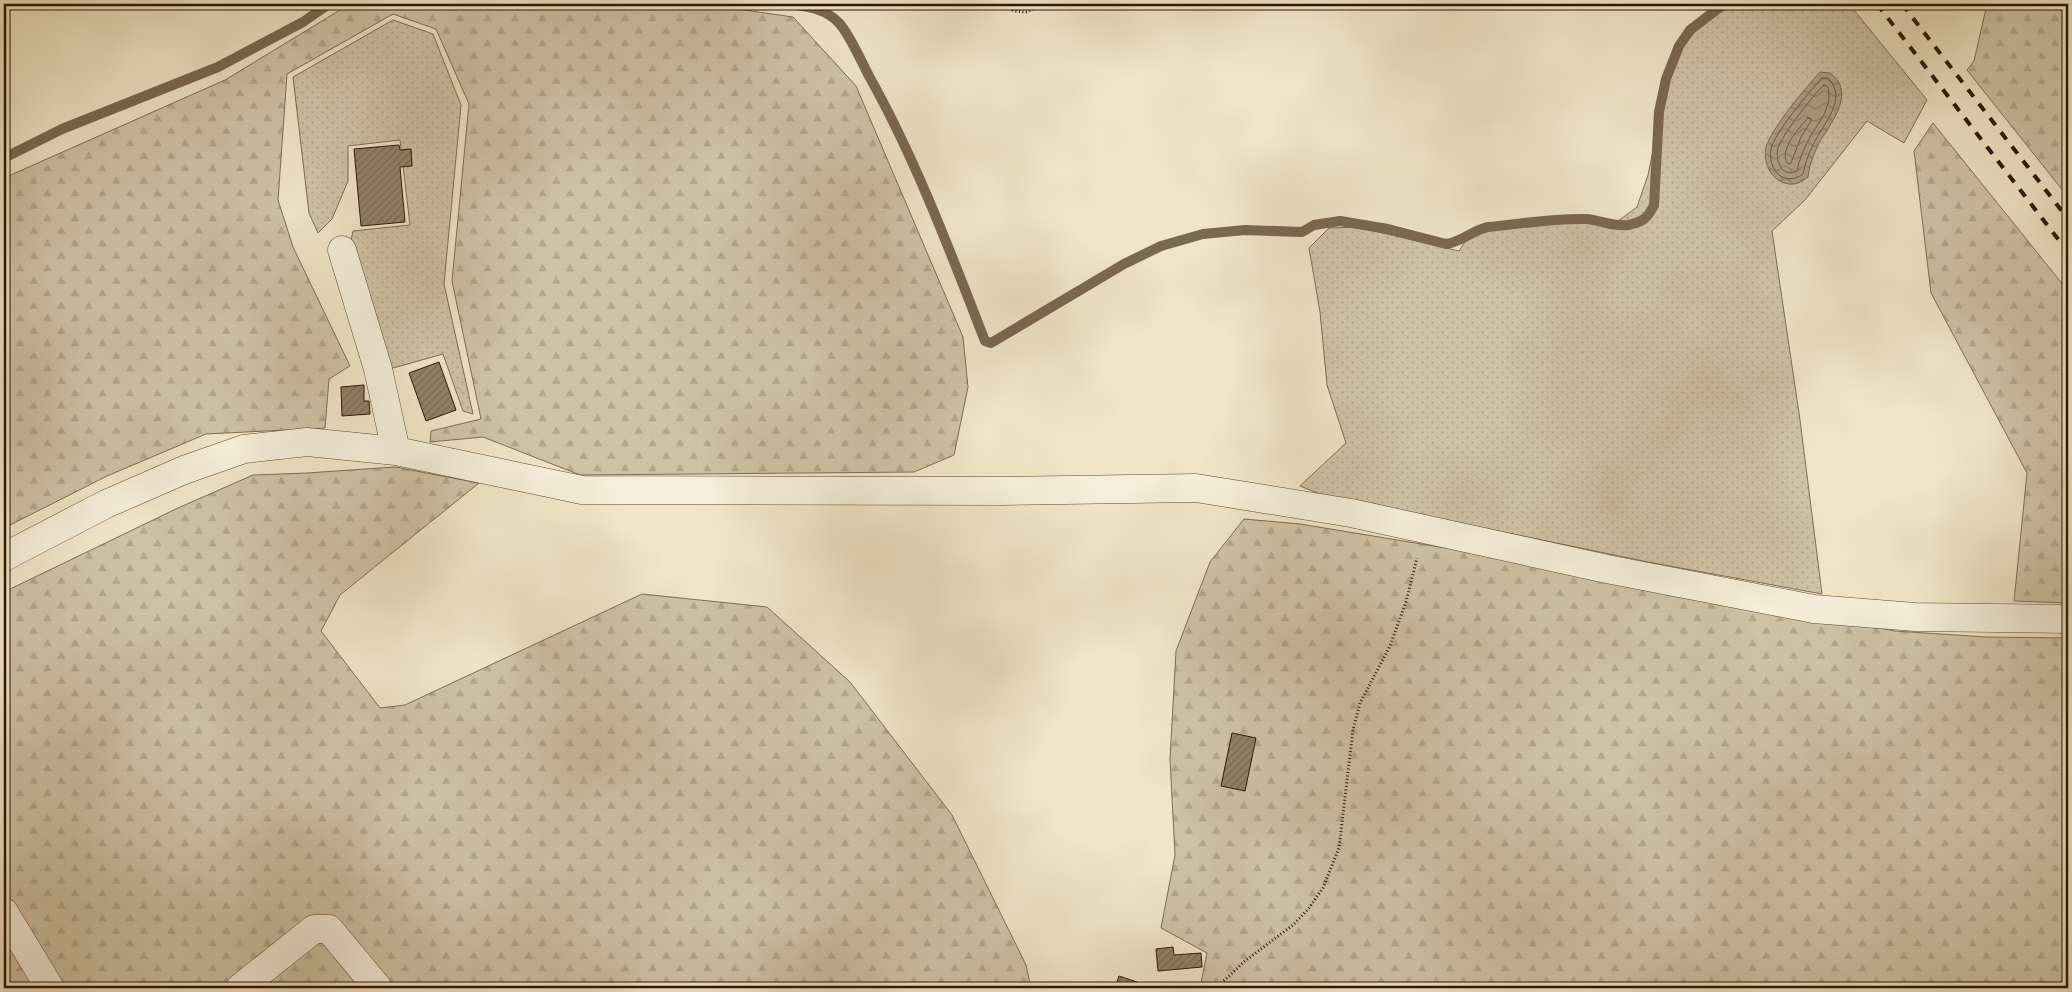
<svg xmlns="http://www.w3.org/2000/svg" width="2072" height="992" font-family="Vollkorn,serif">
  <defs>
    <pattern id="grass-dots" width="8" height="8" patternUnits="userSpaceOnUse" patternTransform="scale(1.25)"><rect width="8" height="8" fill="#cfc2a5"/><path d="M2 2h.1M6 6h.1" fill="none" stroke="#b2a68c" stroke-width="1.8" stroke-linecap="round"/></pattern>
    <pattern id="forest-firs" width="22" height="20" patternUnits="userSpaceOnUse" patternTransform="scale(1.25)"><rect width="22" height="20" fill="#cfc2a5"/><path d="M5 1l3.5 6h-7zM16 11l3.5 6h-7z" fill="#b2a68c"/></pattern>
    <pattern id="water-waves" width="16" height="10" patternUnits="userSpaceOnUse" patternTransform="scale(1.25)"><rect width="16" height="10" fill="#ae9f83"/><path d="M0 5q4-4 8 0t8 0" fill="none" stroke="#8e8169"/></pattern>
    <pattern id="building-hatch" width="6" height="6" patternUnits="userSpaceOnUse" patternTransform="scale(1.25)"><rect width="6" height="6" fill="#928267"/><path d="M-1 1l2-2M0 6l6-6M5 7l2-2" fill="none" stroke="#786952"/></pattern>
  </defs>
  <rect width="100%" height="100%" fill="#f0e5c6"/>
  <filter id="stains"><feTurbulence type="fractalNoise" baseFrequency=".004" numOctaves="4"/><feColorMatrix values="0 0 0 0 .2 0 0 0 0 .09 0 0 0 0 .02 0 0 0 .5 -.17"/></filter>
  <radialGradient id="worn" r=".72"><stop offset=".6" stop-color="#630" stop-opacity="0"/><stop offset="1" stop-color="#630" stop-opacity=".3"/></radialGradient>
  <!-- grass -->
  <path fill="url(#grass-dots)" stroke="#7e6c53" d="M 1727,4 L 1849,4 L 1927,100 L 1904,143 L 1867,121 L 1805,200 L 1772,231 L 1800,420 L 1822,594 L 1648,562 L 1320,494 L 1300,486 L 1346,443 L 1327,385 L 1320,312 L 1309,248 L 1329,228 L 1357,227 L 1459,251 L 1472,231 L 1533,224 L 1617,222 L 1637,207 L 1648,175 L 1671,62 L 1698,28 Z
    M 393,20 L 433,34 L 461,105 L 444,284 L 473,414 L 463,411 L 443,354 L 386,370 L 350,245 L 353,231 L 410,225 L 400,140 L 348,146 L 348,181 L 332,219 L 318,233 L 309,213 L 293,77 Z"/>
  <!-- forest -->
  <path fill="url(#forest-firs)" stroke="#7e6c53" d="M 350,4 L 558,4 L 589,9 L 703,4 L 793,17 L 856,86 L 963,337 L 968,387 L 954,455 L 914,472 L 580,475 L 483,437 L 430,442 L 431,431 L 481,419 L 452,281 L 469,104 L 436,29 L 393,14 L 287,74 L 278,200 L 293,247 L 350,366 L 329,379 L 325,428 L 206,434 L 107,476 L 4,528 L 4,178 L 225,80 Z
    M 1987,4 L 2068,4 L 2068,197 L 1967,70 L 1974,61 Z
    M 1933,123 L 2068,291 L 2068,603 L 2014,601 L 2027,473 L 1931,293 L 1914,151 Z
    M 395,467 L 479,483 L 340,595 L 321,631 L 380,708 L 405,705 L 642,594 L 767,607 L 850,682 L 952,815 L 1026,965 L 1031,988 L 4,988 L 4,592 L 178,508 L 253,475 L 307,473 Z
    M 1244,519 L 1300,524 L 1519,560 L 1895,631 L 1986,637 L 2068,638 L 2068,988 L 1200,988 L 1207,953 L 1161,928 L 1175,855 L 1170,759 L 1176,651 L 1210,562 Z"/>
  <!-- water -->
  <path fill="url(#water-waves)" stroke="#7a684f" d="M 1820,72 L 1830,73 C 1832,75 1836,78 1838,81 C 1851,102 1826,129 1817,147 C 1813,157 1809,166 1808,177 C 1799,184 1791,187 1780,181 C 1768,175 1762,157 1767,144 C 1776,123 1804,90 1820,72 Z"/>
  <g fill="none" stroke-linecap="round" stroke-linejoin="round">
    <!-- shore -->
    <path stroke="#6e5a42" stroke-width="1" d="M 1822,78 L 1828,78 C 1849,99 1822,125 1813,145 C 1808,155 1805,164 1803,174 C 1797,179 1789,180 1782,177 C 1772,172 1768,156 1772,146 C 1777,130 1810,91 1822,78 Z
      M 1824,85 L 1828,87 C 1833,109 1817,123 1808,141 C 1803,151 1799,160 1797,171 C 1793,173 1787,174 1783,170 C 1778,166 1776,154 1778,148 C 1782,135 1813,95 1824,85 Z
      M 1808,118 L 1811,119 L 1811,121 L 1801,137 L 1791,163 L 1788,164 C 1778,150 1799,128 1808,118 Z"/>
    <!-- stream -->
    <path stroke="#7a684f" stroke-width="10" d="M 791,4 C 809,7 826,9 839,23 C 850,35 861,61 869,76 C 916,160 950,251 985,341 L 991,343 L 1124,264 L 1161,246 L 1203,234 L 1245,230 L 1302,232 L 1314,225 L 1340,221 L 1388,229 L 1446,244 C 1462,242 1473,230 1488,227 C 1519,224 1556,218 1586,219 C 1600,220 1613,227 1628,225 C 1643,222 1648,218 1654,205 L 1659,112 L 1666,79 L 1679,46 L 1690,30 L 1724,4
      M 4,158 L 62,129 L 218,67 L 303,22 L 329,4"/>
  </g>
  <!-- building -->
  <path fill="url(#building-hatch)" stroke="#2d1601" d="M 399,145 L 400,150 L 411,149 L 412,166 L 400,167 L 405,222 L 361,226 L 354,149 Z
    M 439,362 L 456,410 L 426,421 L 409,373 Z
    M 364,385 L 364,401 L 369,401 L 370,414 L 342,416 L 341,387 Z
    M 1232,733 L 1256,738 L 1245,791 L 1221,786 Z
    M 1173,947 L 1174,955 L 1201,953 L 1202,967 L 1158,971 L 1156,949 Z
    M 1119,976 L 1137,982 L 1135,988 L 1115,988 Z"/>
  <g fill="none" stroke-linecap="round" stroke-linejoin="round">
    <!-- minor casing -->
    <g stroke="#5e4a32" stroke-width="29">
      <path id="minor" d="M 342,250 L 378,369 L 396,451
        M 4,557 L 106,504 L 184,470 L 244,449 L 307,442 L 396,451 L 582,490 L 1001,491 L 1196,488 L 1351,513 L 1607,569 L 1814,609 L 1915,617 L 2068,619
        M 4,912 L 50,988
        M 240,988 L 314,929 L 329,929 L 378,988"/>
    </g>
    <!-- path -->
    <path stroke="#2d1601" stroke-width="3" stroke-dasharray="1 2.5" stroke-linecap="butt" d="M 1009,4 L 1013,11 L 1027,12 L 1043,4
      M 1216,988 L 1245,961 L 1293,925 L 1309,908 L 1323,888 L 1339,848 L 1353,730 L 1360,703 L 1390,646 L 1406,602 L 1417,558"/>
    <!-- minor -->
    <use href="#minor" stroke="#f5eeda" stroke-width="28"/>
    <!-- rail -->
    <path stroke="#2d1601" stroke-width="4" stroke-dasharray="9 9" stroke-linecap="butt" d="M 1877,4 L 2068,252
      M 1902,4 L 2068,219"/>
  </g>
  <!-- margin -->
  <rect width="2072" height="992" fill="none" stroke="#f0e5c6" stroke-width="20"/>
  <rect x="5" y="5" width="2062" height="982" fill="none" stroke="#2d1601" stroke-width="2.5"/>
  <rect x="10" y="10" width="2052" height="972" fill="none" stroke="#2d1601"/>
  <rect width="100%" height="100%" filter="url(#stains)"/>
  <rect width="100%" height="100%" fill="url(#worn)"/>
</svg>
